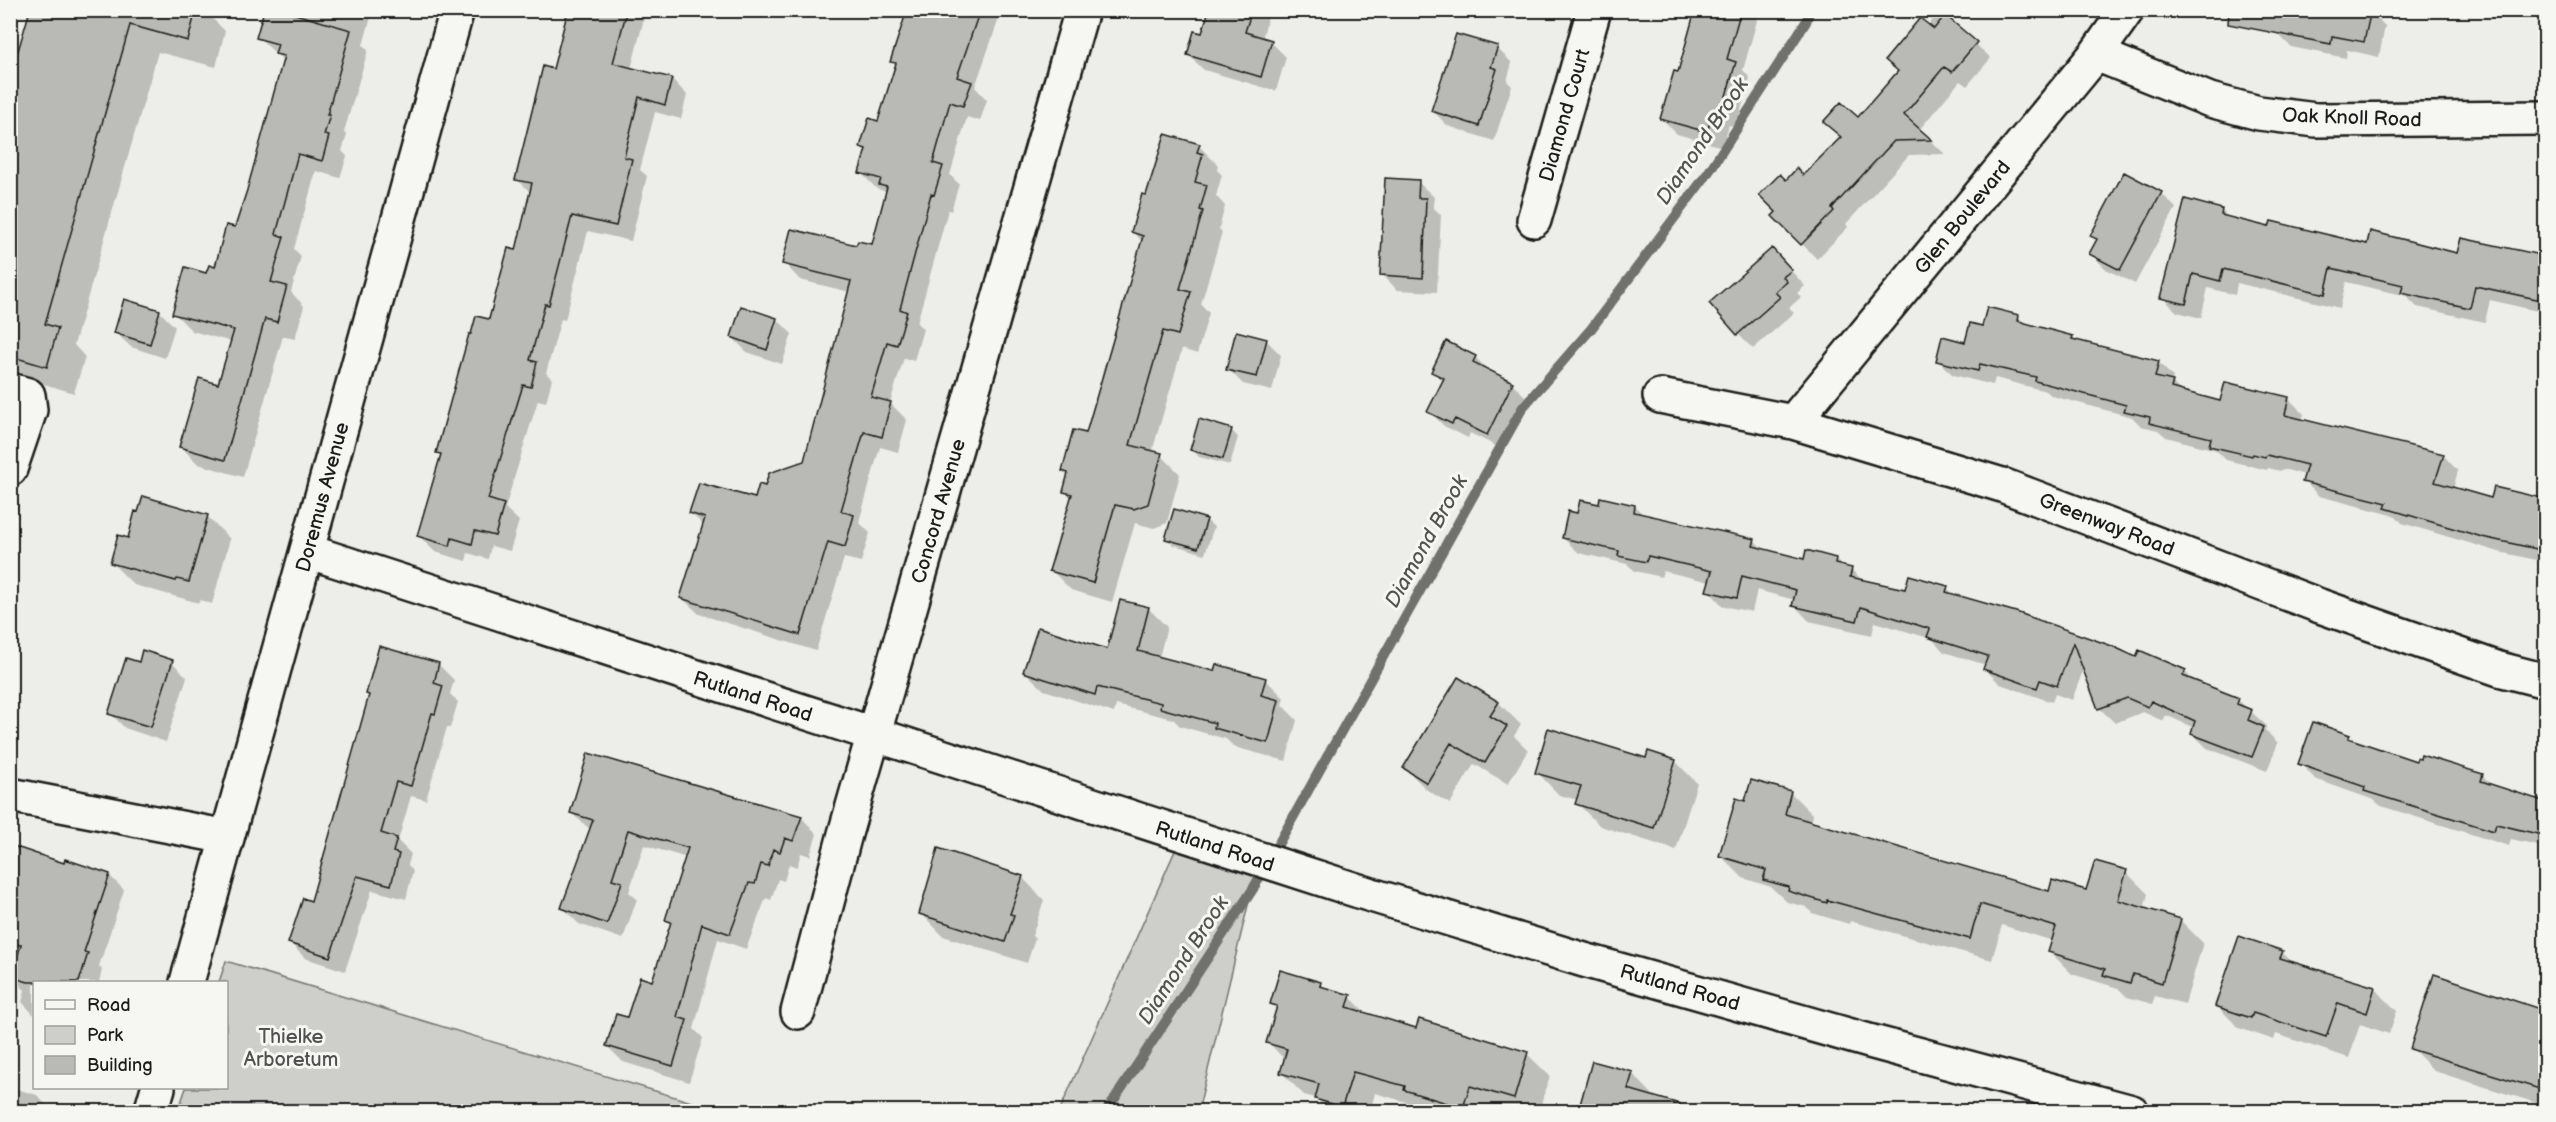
<svg xmlns="http://www.w3.org/2000/svg" width="2556" height="1122" font-family="'Balsamiq Sans',sans-serif">
  <rect width="100%" height="100%" fill="#edede9"/>
  <filter id="ink" filterUnits="userSpaceOnUse"><feTurbulence type="fractalNoise" baseFrequency=".0167" numOctaves="2"/><feDisplacementMap in="SourceGraphic" scale="12" xChannelSelector="R" yChannelSelector="G"/><feConvolveMatrix kernelMatrix="1 2 1 2 8 2 1 2 1" color-interpolation-filters="sRGB"/></filter>
  <g filter="url(#ink)">
    <!-- green -->
    <path fill="#cececb" stroke="#757574" stroke-width="1.5" d="M 1182,835 L 1259,860 L 1198,1111 L 1059,1112 Z
      M 226,961 L 721,1111 L 178,1111 L 186,1088 L 226,1088 L 226,982 L 219,982 Z"/>
    <!-- shadow -->
    <path fill="#0003" d="M 32,10 L 204,10 L 225,31 L 216,67 L 158,52 L 74,345 L 85,357 L 74,393 L 10,374 L 10,84 Z
      M 265,10 L 373,10 L 363,45 L 368,50 L 344,132 L 347,135 L 342,151 L 347,156 L 340,178 L 316,171 L 294,249 L 301,256 L 291,292 L 304,306 L 295,339 L 283,336 L 243,477 L 198,464 L 180,446 L 219,386 L 232,342 L 192,331 L 174,313 L 208,275 L 216,269 L 236,229 L 284,61 L 258,37 Z
      M 571,10 L 653,10 L 653,13 L 646,11 L 631,69 L 672,79 L 687,95 L 681,119 L 655,112 L 640,170 L 647,176 L 631,241 L 588,231 L 565,320 L 561,319 L 546,373 L 552,379 L 546,402 L 538,400 L 505,508 L 519,521 L 510,551 L 491,546 L 488,559 L 468,553 L 466,561 L 435,552 L 419,536 L 442,457 L 437,452 L 517,252 L 531,193 L 517,179 L 554,70 Z
      M 922,10 L 1002,10 L 975,87 L 987,100 L 980,121 L 967,117 L 950,175 L 959,184 L 951,211 L 948,210 L 917,323 L 923,329 L 914,361 L 904,358 L 890,403 L 907,420 L 898,452 L 880,447 L 859,522 L 870,533 L 861,562 L 844,558 L 816,651 L 699,614 L 682,598 L 704,526 L 691,513 L 756,500 L 766,488 L 805,462 L 850,292 L 800,280 L 784,263 L 873,246 L 887,192 L 877,189 L 861,173 L 867,152 L 862,147 L 879,123 Z
      M 1210,10 L 1270,10 L 1262,39 L 1271,42 L 1286,57 L 1276,91 L 1204,70 L 1188,55 L 1203,35 Z
      M 1697,10 L 1760,10 L 1743,70 L 1750,78 L 1736,127 L 1729,125 L 1722,147 L 1677,134 L 1662,119 L 1679,74 Z
      M 2529,10 L 2546,10 L 2546,15 Z
      M 2370,11 L 2385,26 L 2379,57 L 2347,50 L 2346,58 L 2291,47 L 2276,32 Z
      M 1939,12 L 1991,58 L 1967,86 L 1960,81 L 1919,130 L 1945,154 L 1909,155 L 1846,224 L 1848,227 L 1817,259 L 1774,216 L 1778,213 L 1786,182 L 1804,177 L 1858,119 L 1899,72 L 1887,60 L 1928,26 Z
      M 1497,48 L 1512,63 L 1507,81 L 1512,86 L 1494,141 L 1448,126 L 1433,111 Z
      M 1199,146 L 1218,165 L 1217,170 L 1222,175 L 1216,196 L 1225,206 L 1219,229 L 1222,232 L 1201,304 L 1209,313 L 1197,354 L 1182,349 L 1152,452 L 1161,455 L 1180,474 L 1167,523 L 1154,528 L 1135,523 L 1112,602 L 1071,590 L 1051,570 L 1072,499 L 1064,491 L 1069,476 L 1064,471 L 1087,435 L 1143,242 L 1132,231 L 1147,197 Z
      M 1418,182 L 1434,197 L 1433,207 L 1441,215 L 1437,292 L 1397,290 L 1382,274 Z
      M 2161,193 L 2176,208 L 2135,284 L 2106,269 L 2091,254 L 2098,241 L 2092,235 Z
      M 2221,210 L 2229,218 L 2271,229 L 2368,246 L 2458,254 L 2545,258 L 2546,254 L 2546,313 L 2490,300 L 2485,322 L 2417,307 L 2406,296 L 2346,282 L 2340,308 L 2237,283 L 2235,295 L 2208,288 L 2201,318 L 2177,312 L 2162,297 Z
      M 1786,265 L 1805,286 L 1797,293 L 1801,297 L 1789,308 L 1794,313 L 1753,349 L 1738,334 Z
      M 159,311 L 175,327 L 165,358 L 131,347 L 115,332 Z
      M 2018,317 L 2027,325 L 2073,337 L 2077,341 L 2158,362 L 2173,377 L 2172,382 L 2182,393 L 2221,402 L 2289,399 L 2304,414 L 2302,421 L 2443,455 L 2458,471 L 2453,489 L 2492,500 L 2546,500 L 2546,562 L 2499,552 L 2402,523 L 2396,516 L 2319,496 L 2304,481 L 2305,475 L 2283,469 L 2280,471 L 2268,468 L 2267,470 L 2226,460 L 2216,450 L 2166,437 L 2158,430 L 2141,426 L 2132,417 L 2052,396 L 2046,391 L 1995,378 L 1993,385 L 1953,375 L 1937,360 L 1966,344 L 1983,328 Z
      M 777,319 L 792,334 L 782,364 L 747,352 L 732,337 Z
      M 1266,340 L 1281,355 L 1272,391 L 1243,384 L 1228,369 Z
      M 1447,343 L 1475,357 L 1490,372 L 1512,383 L 1527,398 L 1502,449 L 1470,433 L 1468,438 L 1444,426 L 1429,411 L 1444,382 L 1433,371 Z
      M 1231,430 L 1238,437 L 1230,465 L 1199,457 L 1192,449 Z
      M 10,439 L 25,453 L 14,487 L 14,497 L 19,506 L 10,533 Z
      M 144,498 L 208,517 L 230,539 L 212,604 L 200,600 L 199,603 L 134,585 L 111,562 L 129,540 Z
      M 1600,506 L 1635,506 L 1644,516 L 1754,540 L 1765,551 L 1805,560 L 1835,559 L 1843,567 L 1851,569 L 1863,581 L 1906,591 L 1947,588 L 1955,596 L 2137,659 L 2185,672 L 2196,683 L 2238,700 L 2267,726 L 2265,730 L 2278,743 L 2267,771 L 2207,748 L 2192,733 L 2194,728 L 2166,715 L 2163,721 L 2143,712 L 2115,723 L 2099,708 L 2084,668 L 2072,700 L 2055,694 L 2052,702 L 2000,684 L 1985,669 L 1986,665 L 1944,652 L 1932,639 L 1875,622 L 1872,635 L 1809,621 L 1794,605 L 1795,600 L 1757,590 L 1752,612 L 1723,606 L 1708,590 L 1710,582 L 1663,571 L 1661,577 L 1635,571 L 1627,564 L 1579,553 L 1563,538 L 1579,515 Z
      M 1206,520 L 1214,527 L 1205,554 L 1174,545 L 1167,538 Z
      M 1148,608 L 1167,627 L 1159,658 L 1215,673 L 1265,679 L 1284,698 L 1282,705 L 1297,720 L 1286,761 L 1234,747 L 1226,739 L 1180,726 L 1173,719 L 1116,705 L 1114,713 L 1044,690 L 1025,672 L 1108,651 Z
      M 380,648 L 439,665 L 454,680 L 450,694 L 458,702 L 450,728 L 447,727 L 426,800 L 411,796 L 398,841 L 411,854 L 408,865 L 413,871 L 406,899 L 372,890 L 345,971 L 305,958 L 290,943 L 312,903 L 370,697 L 367,694 Z
      M 172,662 L 187,677 L 166,742 L 125,728 L 110,713 L 140,664 Z
      M 1459,679 L 1499,703 L 1521,725 L 1514,736 L 1528,750 L 1508,784 L 1474,764 L 1450,804 L 1427,790 L 1405,768 Z
      M 2349,736 L 2354,741 L 2417,763 L 2482,775 L 2494,787 L 2536,801 L 2537,797 L 2546,799 L 2546,847 L 2511,839 L 2509,846 L 2381,806 L 2374,800 L 2315,779 L 2300,763 Z
      M 1647,760 L 1675,761 L 1697,783 L 1676,850 L 1600,826 L 1577,803 L 1578,800 L 1559,795 L 1537,772 Z
      M 1752,781 L 1791,793 L 1813,815 L 1811,823 L 2050,893 L 2087,892 L 2126,872 L 2148,894 L 2144,909 L 2180,920 L 2203,943 L 2185,1004 L 2155,996 L 2152,1004 L 2127,997 L 2118,988 L 2072,974 L 2050,952 L 2053,941 L 2002,925 L 1992,960 L 1850,921 L 1849,924 L 1812,913 L 1806,907 L 1787,902 L 1771,887 L 1743,878 L 1721,856 L 1746,803 Z
      M 571,813 L 801,817 L 817,834 L 810,856 L 801,853 L 797,867 L 789,864 L 784,881 L 778,879 L 771,900 L 766,898 L 746,949 L 718,939 L 694,1029 L 703,1038 L 689,1082 L 623,1062 L 607,1046 L 653,983 L 672,925 L 666,919 L 687,858 L 644,845 L 629,892 L 637,899 L 623,939 L 579,924 L 563,908 L 591,830 Z
      M 65,865 L 109,875 L 124,890 L 99,966 L 102,970 L 99,982 L 34,982 L 34,1015 L 22,1002 L 25,990 L 12,977 Z
      M 1022,877 L 1044,900 L 1032,936 L 1035,939 L 1027,963 L 943,936 L 921,913 Z
      M 2282,952 L 2293,963 L 2375,989 L 2397,1011 L 2389,1034 L 2360,1024 L 2349,1058 L 2276,1034 L 2274,1040 L 2239,1028 L 2217,1006 Z
      M 1320,983 L 1326,990 L 1350,997 L 1368,1015 L 1417,1029 L 1527,1054 L 1550,1076 L 1539,1112 L 1505,1112 L 1493,1108 L 1491,1112 L 1428,1112 L 1423,1107 L 1375,1093 L 1370,1112 L 1329,1112 L 1316,1098 L 1304,1095 L 1282,1073 L 1285,1060 L 1268,1042 L 1277,1010 L 1271,1004 Z
      M 2546,1012 L 2546,1106 L 2434,1071 L 2412,1048 Z
      M 1632,1073 L 1654,1096 L 1653,1099 L 1579,1112 Z
      M 10,1087 L 37,1095 L 52,1112 L 10,1112 Z
      M 1735,1108 L 1746,1112 L 1734,1112 Z"/>
    <g fill="none" stroke-linecap="round" stroke-linejoin="round">
      <!-- stream -->
      <path stroke="#6f6f6d" stroke-width="10" d="M 1106,1112 L 1253,889 L 1523,407 L 1591,329 L 1708,173 L 1806,22 L 1810,10"/>
    </g>
    <!-- building -->
    <path fill="#b9b9b6" stroke="#1c1c1c" stroke-width="1.5" d="M 30,10 L 196,10 L 188,41 L 130,25 L 45,324 L 58,328 L 47,367 L 10,356 L 10,78 Z
      M 264,10 L 281,10 L 351,30 L 327,115 L 330,115 L 324,135 L 329,136 L 322,161 L 298,154 L 276,234 L 284,237 L 271,282 L 287,286 L 277,322 L 265,319 L 225,460 L 179,447 L 199,378 L 218,384 L 234,330 L 172,314 L 185,267 L 206,273 L 209,265 L 215,267 L 226,225 L 235,227 L 247,190 L 284,56 L 275,54 L 278,44 L 256,38 Z
      M 568,10 L 627,10 L 613,63 L 672,78 L 665,105 L 639,97 L 624,157 L 632,159 L 616,226 L 572,216 L 549,305 L 545,304 L 530,360 L 537,362 L 531,387 L 523,385 L 488,499 L 504,504 L 495,536 L 475,531 L 472,544 L 452,538 L 450,546 L 417,536 L 441,454 L 436,453 L 469,334 L 471,334 L 476,316 L 489,319 L 508,248 L 516,250 L 532,183 L 515,180 L 543,66 L 553,69 Z
      M 907,10 L 980,10 L 957,77 L 972,82 L 963,106 L 950,102 L 933,163 L 943,166 L 934,195 L 931,194 L 900,309 L 907,312 L 897,345 L 887,342 L 871,397 L 891,402 L 882,437 L 864,432 L 841,511 L 854,515 L 845,547 L 828,542 L 800,635 L 680,598 L 705,518 L 689,513 L 699,483 L 755,498 L 759,484 L 765,486 L 769,473 L 804,461 L 851,281 L 782,264 L 791,229 L 856,245 L 858,241 L 872,244 L 887,187 L 879,185 L 881,179 L 859,173 L 866,149 L 860,147 L 869,118 L 878,121 L 896,63 L 890,62 Z
      M 1209,10 L 1232,10 L 1250,16 L 1245,32 L 1272,40 L 1261,77 L 1187,55 L 1194,31 L 1202,33 Z
      M 1695,10 L 1741,10 L 1727,59 L 1736,62 L 1721,113 L 1714,110 L 1707,132 L 1660,119 L 1674,71 L 1678,72 Z
      M 2229,10 L 2371,10 L 2364,42 L 2332,36 L 2331,44 L 2228,24 Z
      M 1945,15 L 1977,42 L 1952,72 L 1944,67 L 1904,115 L 1932,140 L 1894,141 L 1832,208 L 1834,211 L 1801,245 L 1772,216 L 1776,212 L 1759,195 L 1780,174 L 1786,180 L 1797,168 L 1803,175 L 1841,137 L 1823,122 L 1841,102 L 1858,117 L 1898,71 L 1885,60 L 1920,18 L 1934,29 Z
      M 1456,34 L 1498,46 L 1491,67 L 1497,69 L 1479,126 L 1431,111 Z
      M 1165,134 L 1200,144 L 1197,152 L 1203,154 L 1195,182 L 1207,185 L 1200,210 L 1203,211 L 1180,289 L 1191,292 L 1178,335 L 1163,331 L 1130,445 L 1162,453 L 1148,504 L 1134,509 L 1115,505 L 1093,583 L 1049,571 L 1072,494 L 1063,492 L 1068,473 L 1062,471 L 1073,430 L 1086,433 L 1143,236 L 1131,232 L 1142,194 L 1146,195 Z
      M 2124,172 L 2162,192 L 2120,270 L 2089,254 L 2097,239 L 2090,236 Z
      M 1385,178 L 1419,180 L 1418,198 L 1426,198 L 1423,278 L 1380,275 Z
      M 2185,199 L 2222,209 L 2221,215 L 2269,227 L 2271,221 L 2367,244 L 2370,231 L 2457,253 L 2461,238 L 2546,256 L 2546,301 L 2475,286 L 2470,308 L 2401,293 L 2403,285 L 2331,268 L 2325,294 L 2223,269 L 2220,281 L 2193,274 L 2186,304 L 2160,298 Z
      M 1772,248 L 1792,270 L 1783,277 L 1787,282 L 1775,292 L 1780,297 L 1737,335 L 1709,303 Z
      M 124,299 L 160,310 L 150,344 L 114,333 Z
      M 741,306 L 777,318 L 767,350 L 731,337 Z
      M 1987,307 L 2019,315 L 2018,321 L 2073,336 L 2072,339 L 2159,361 L 2155,377 L 2173,381 L 2171,388 L 2220,401 L 2225,382 L 2289,397 L 2285,415 L 2444,454 L 2435,482 L 2491,498 L 2494,487 L 2546,499 L 2546,551 L 2482,537 L 2385,508 L 2387,503 L 2302,482 L 2307,465 L 2267,455 L 2265,457 L 2253,454 L 2252,456 L 2209,446 L 2211,438 L 2149,423 L 2150,417 L 2124,411 L 2126,405 L 2035,381 L 2036,377 L 1980,364 L 1978,371 L 1936,361 L 1942,336 L 1965,342 L 1970,323 L 1982,326 Z
      M 1236,331 L 1267,339 L 1257,377 L 1226,370 Z
      M 1446,341 L 1476,356 L 1473,362 L 1513,382 L 1487,435 L 1455,419 L 1452,424 L 1427,412 L 1444,378 L 1431,372 Z
      M 1199,419 L 1232,429 L 1223,459 L 1190,450 Z
      M 143,496 L 208,515 L 189,582 L 177,579 L 176,581 L 110,563 L 118,535 L 128,538 L 135,511 L 138,512 Z
      M 1600,497 L 1635,505 L 1634,512 L 1755,539 L 1753,546 L 1804,559 L 1806,550 L 1836,558 L 1835,564 L 1852,568 L 1850,577 L 1905,589 L 1909,575 L 1948,586 L 1946,592 L 2016,612 L 2112,646 L 2136,657 L 2139,650 L 2186,670 L 2183,676 L 2239,698 L 2237,704 L 2252,710 L 2248,720 L 2264,727 L 2252,757 L 2191,734 L 2195,721 L 2151,701 L 2148,707 L 2127,698 L 2098,709 L 2073,643 L 2057,686 L 2040,680 L 2037,688 L 1983,669 L 1988,656 L 1927,637 L 1930,629 L 1861,607 L 1857,621 L 1792,606 L 1796,590 L 1742,576 L 1737,598 L 1706,591 L 1712,571 L 1648,556 L 1646,562 L 1618,556 L 1619,551 L 1562,538 L 1568,511 L 1577,513 L 1580,500 L 1599,504 Z
      M 1174,509 L 1207,519 L 1198,548 L 1165,539 Z
      M 1120,600 L 1149,607 L 1138,651 L 1214,671 L 1216,664 L 1266,678 L 1261,695 L 1279,700 L 1268,743 L 1214,728 L 1215,723 L 1160,708 L 1161,703 L 1097,687 L 1095,695 L 1023,672 L 1038,627 L 1107,649 Z
      M 379,646 L 439,663 L 434,683 L 443,686 L 435,714 L 432,713 L 411,786 L 396,782 L 381,833 L 397,838 L 393,852 L 399,854 L 391,885 L 357,876 L 330,957 L 288,943 L 303,898 L 311,901 L 369,695 L 366,694 Z
      M 142,650 L 173,660 L 151,727 L 108,714 L 126,658 L 139,662 Z
      M 1458,677 L 1499,702 L 1490,716 L 1507,726 L 1485,763 L 1451,743 L 1427,783 L 1403,768 Z
      M 2313,722 L 2350,735 L 2348,738 L 2416,761 L 2417,758 L 2420,759 L 2421,755 L 2483,774 L 2481,781 L 2546,802 L 2546,836 L 2496,824 L 2494,831 L 2364,791 L 2365,787 L 2298,764 Z
      M 1548,728 L 1646,758 L 1648,751 L 1676,760 L 1654,828 L 1575,804 L 1581,786 L 1535,773 Z
      M 588,753 L 802,816 L 793,841 L 785,838 L 780,852 L 773,849 L 768,866 L 761,864 L 755,884 L 749,883 L 730,934 L 702,924 L 677,1017 L 687,1020 L 673,1066 L 606,1046 L 616,1014 L 627,1017 L 640,977 L 652,981 L 671,922 L 665,920 L 688,848 L 628,830 L 612,879 L 622,882 L 607,924 L 561,908 L 593,820 L 570,813 Z
      M 1751,780 L 1791,791 L 1785,814 L 2049,891 L 2052,880 L 2086,890 L 2095,861 L 2127,870 L 2118,900 L 2181,919 L 2162,983 L 2133,974 L 2130,983 L 2103,975 L 2105,969 L 2048,952 L 2056,927 L 1980,904 L 1970,939 L 1827,900 L 1827,903 L 1788,891 L 1789,887 L 1763,880 L 1766,870 L 1719,856 L 1736,798 L 1745,801 Z
      M 10,845 L 64,863 L 65,859 L 110,874 L 84,952 L 88,953 L 79,982 L 28,982 L 11,977 L 21,945 L 10,944 Z
      M 938,848 L 1023,876 L 1010,914 L 1014,915 L 1005,942 L 919,914 Z
      M 2239,936 L 2283,951 L 2280,958 L 2375,987 L 2367,1013 L 2338,1003 L 2326,1037 L 2253,1013 L 2251,1018 L 2215,1006 Z
      M 1280,970 L 1321,982 L 1320,986 L 1351,995 L 1347,1007 L 1416,1028 L 1419,1019 L 1528,1052 L 1514,1099 L 1470,1086 L 1463,1108 L 1404,1090 L 1405,1086 L 1353,1072 L 1342,1107 L 1315,1099 L 1319,1084 L 1280,1073 L 1287,1049 L 1266,1043 L 1277,1006 L 1270,1004 Z
      M 2434,974 L 2546,1011 L 2546,1091 L 2410,1049 Z
      M 1592,1061 L 1633,1072 L 1628,1089 L 1680,1104 L 1679,1112 L 1578,1112 Z"/>
    <g fill="none" stroke-linecap="round" stroke-linejoin="round">
      <!-- minor casing -->
      <g stroke="#1c1c1c" stroke-width="38">
        <path id="minor" d="M 2096,54 L 2210,100 L 2259,113 L 2316,120 L 2546,118
          M 1534,220 L 1594,10
          M 10,390 L 28,395 L 30,410 L 10,469
          M 1660,396 L 1793,422 L 2002,485 L 2320,606 L 2499,669 L 2546,681
          M 1793,422 L 2096,54 L 2127,10
          M 307,551 L 1365,893 L 1584,960 L 1869,1041 L 2132,1112
          M 10,795 L 227,837
          M 187,982 L 457,10
          M 798,1012 L 845,834 L 1082,10
          M 151,1112 L 158,1088"/>
      </g>
      <!-- minor -->
      <use href="#minor" stroke="#f6f6f2" stroke-width="33"/>
    </g>
  </g>
  <g text-anchor="middle" stroke-width="6" stroke-linejoin="round" paint-order="stroke">
    <!-- street labels -->
    <g font-size="20" fill="#1c1c1c" stroke="#f6f6f2">
      <text transform="translate(1564 115) rotate(-74)" y="7">Diamond Court</text>
      <text transform="translate(2352 117) rotate(2)" y="7">Oak Knoll Road</text>
      <text transform="translate(1962 217) rotate(-51)" y="7">Glen Boulevard</text>
      <text transform="translate(322 497) rotate(-75)" y="7">Doremus Avenue</text>
      <text transform="translate(938 511) rotate(-74)" y="7">Concord Avenue</text>
      <text transform="translate(2107 524) rotate(21)" y="7">Greenway Road</text>
      <text transform="translate(753 696) rotate(18)" y="7">Rutland Road</text>
      <text transform="translate(1215 846) rotate(18)" y="7">Rutland Road</text>
      <text transform="translate(1680 987) rotate(16)" y="7">Rutland Road</text>
    </g>
    <!-- park labels -->
    <g font-size="20" fill="#515151" stroke="#f6f6f2">
      <text x="291" y="1043">Thielke<tspan x="291" dy="23">Arboretum</tspan></text>
    </g>
    <!-- water labels -->
    <g font-size="21" font-style="italic" fill="#535352" stroke="#f6f6f2">
      <text transform="translate(1702 141) rotate(-56)" y="7">Diamond Brook</text>
      <text transform="translate(1426 541) rotate(-61)" y="7">Diamond Brook</text>
      <text transform="translate(1183 960) rotate(-57)" y="7">Diamond Brook</text>
    </g>
  </g>
  <!-- margin -->
  <rect width="2556" height="1122" fill="none" stroke="#f6f6f2" stroke-width="36"/>
  <rect x="18" y="18" width="2520" height="1086" fill="none" stroke="#1c1c1c" stroke-width="2" filter="url(#ink)"/>
  <!-- legend -->
  <rect x="33" y="981" width="195" height="108" fill="#f6f6f2" stroke="#9f9f9c" stroke-width="1.5"/>
  <rect x="45" y="1000" width="30" height="9" fill="#f6f6f2" stroke="#9f9f9c" stroke-width="1.5"/>
  <text x="87" y="1011" font-size="18" fill="#1c1c1c">Road</text>
  <rect x="45" y="1026" width="30" height="18" fill="#cececb" stroke="#9f9f9c" stroke-width="1.5"/>
  <text x="87" y="1041" font-size="18" fill="#1c1c1c">Park</text>
  <rect x="45" y="1056" width="30" height="18" fill="#b9b9b6" stroke="#9f9f9c" stroke-width="1.5"/>
  <text x="87" y="1071" font-size="18" fill="#1c1c1c">Building</text>
</svg>
